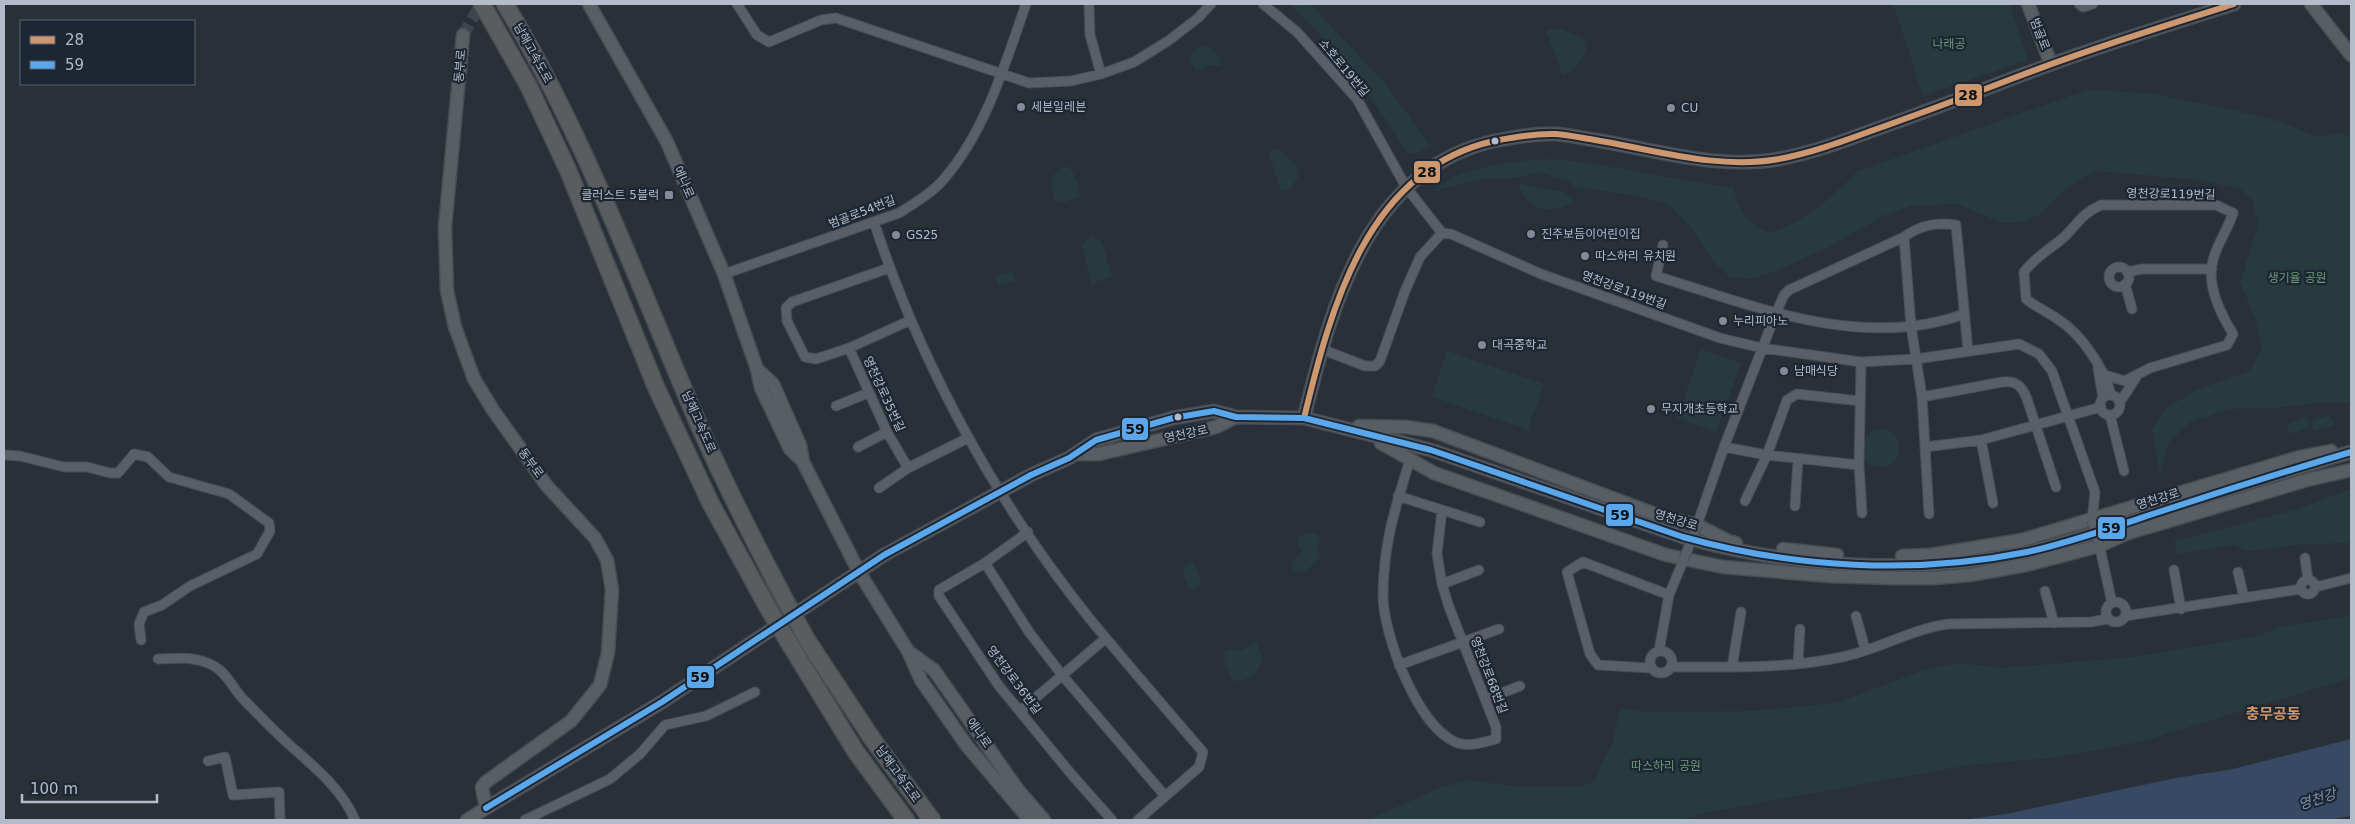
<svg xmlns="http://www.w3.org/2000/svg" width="2355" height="824" font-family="'DejaVu Sans','Noto Sans KR',sans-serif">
  <rect width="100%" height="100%" fill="#2a3038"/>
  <!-- green -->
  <path fill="#273a3e" d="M 1290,4 L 1310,4 L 1384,82 L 1429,144 L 1436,143 L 1415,154 L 1408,153 L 1351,67 Z
    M 1893,4 L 2009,4 L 2028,60 L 1923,96 Z
    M 1557,28 L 1582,37 L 1587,44 C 1584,59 1576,70 1563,76 L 1546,31 Z
    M 1204,45 C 1212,48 1222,56 1221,66 L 1207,65 L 1202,71 L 1195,69 L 1190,59 L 1192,52 Z
    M 2087,90 L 2146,93 L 2220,107 L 2278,121 L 2317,137 L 2337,133 L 2351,136 L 2351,403 L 2327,402 L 2273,408 L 2231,409 L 2190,422 L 2169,442 L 2160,474 L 2152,429 L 2166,408 L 2197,390 L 2250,371 L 2262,347 L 2255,318 L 2240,282 L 2259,223 L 2251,199 L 2241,189 L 2200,180 L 2095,171 L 2066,188 L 2039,215 L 2023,222 L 2002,223 L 1957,204 L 1911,206 L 1883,216 L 1827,248 L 1771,273 L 1751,279 L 1730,277 L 1714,262 L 1690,226 L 1668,204 L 1639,196 L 1576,187 L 1568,181 L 1539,172 L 1516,178 L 1483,179 L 1433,191 C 1439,187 1445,182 1452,178 C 1476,165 1537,157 1564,160 C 1620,166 1678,181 1734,188 C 1738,213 1748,223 1770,233 C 1804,223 1833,196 1858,171 Z
    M 1277,148 L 1296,165 L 1299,175 L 1291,189 L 1286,191 L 1281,190 L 1269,154 L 1271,150 Z
    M 1068,166 C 1075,174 1081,187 1079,197 L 1065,202 L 1054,200 C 1049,184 1050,170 1068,166 Z
    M 1522,184 L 1564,192 L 1574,201 C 1555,216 1524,210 1519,185 Z
    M 1092,235 L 1102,243 L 1112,274 L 1110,277 L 1091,284 L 1082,244 Z
    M 1012,271 L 1016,281 L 998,286 L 995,276 Z
    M 1701,349 L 1741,363 L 1716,432 L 1677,418 Z
    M 1447,351 L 1544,384 L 1528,430 L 1432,397 Z
    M 2330,415 L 2334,425 L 2314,431 L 2311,421 Z
    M 2307,417 L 2310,427 L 2290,434 L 2287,424 Z
    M1862 448a19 19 0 1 1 38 0a19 19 0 1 1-38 0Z
    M 2351,489 L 2351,543 L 2308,544 L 2248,551 L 2234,545 L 2178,554 L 2174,541 L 2295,510 Z
    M 1311,533 L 1318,534 L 1320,539 L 1316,547 L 1319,551 L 1319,559 L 1306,571 L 1296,573 L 1291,568 L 1292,562 L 1302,553 L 1297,541 L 1301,535 Z
    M 1188,563 L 1194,564 L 1200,580 L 1200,586 L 1192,590 C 1185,585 1183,574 1183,567 Z
    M 2351,616 L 2351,678 L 2140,742 L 2053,758 L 1969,765 L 1704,813 L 1682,820 L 1368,820 L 1439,788 L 1469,780 L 1521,787 L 1583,786 L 1596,780 L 1601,764 L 1612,745 L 1620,708 L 1649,712 L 1750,711 L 1836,703 L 1924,670 L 1959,663 L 2001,668 L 2134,657 L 2262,635 L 2277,627 Z
    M 1256,641 L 1263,660 L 1254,676 L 1236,682 L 1231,678 L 1222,654 L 1228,650 L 1242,650 Z"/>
  <!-- water -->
  <path fill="#384963" d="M 2351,739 L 2351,816 L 2327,820 L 1962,820 L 2006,814 L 2176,778 L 2233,769 Z"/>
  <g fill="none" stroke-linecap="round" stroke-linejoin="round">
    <!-- secondary-tunnel -->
    <path stroke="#3f454e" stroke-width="12" stroke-dasharray="12 6" stroke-linecap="butt" d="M 463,35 L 481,4"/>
    <!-- street casing -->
    <g stroke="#484c53" stroke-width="11">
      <path id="street" d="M 737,4 L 757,35 L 769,42 L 821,20 L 836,18 L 1029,83 L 1071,81 L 1101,74 L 1134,62 L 1168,41 L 1198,18 L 1211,4
        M 1089,4 L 1090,35 L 1101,74
        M 1263,4 L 1297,32 L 1357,99 L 1406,187 L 1442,233 L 1451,234 L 1541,274 L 1720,338 L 1762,348 L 1861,362 L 1916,359 L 2019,344 L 2039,354 L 2052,371 L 2095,492 L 2092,521
        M 2079,4 L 2083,7 L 2093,4
        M 874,222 C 921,365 996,502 1090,619 C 1127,664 1165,708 1203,752 L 1199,767 L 1138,820
        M 1904,237 L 1911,326 L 1922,397 L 1929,514
        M 1663,245 L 1656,276 C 1754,306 1862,351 1964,314
        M2109 277a10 10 0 1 1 20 0a10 10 0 1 1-20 0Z
        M 889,268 L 792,302 L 786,308 L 787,321 L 805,357 L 816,359 L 849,348 L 911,320
        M 2127,272 L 2142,269 L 2212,269
        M 724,274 L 899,213 C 915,203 932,193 944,179 C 986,130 1005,64 1026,4
        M 2125,284 L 2132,309
        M 849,348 L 887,432 L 908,468
        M 1321,349 L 1365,366 L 1375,366 L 1380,361 L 1405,291 L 1420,257 L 1442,233
        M 1861,362 L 1859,465 L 1862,513
        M 2098,368 L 2103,398
        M 2105,375 L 2125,381 L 2150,368 L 2227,345 L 2233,334 C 2220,313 2206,285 2213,260 C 2217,244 2228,229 2233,213 L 2216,205 L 2101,205 C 2082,213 2077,225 2063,238 C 2049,250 2035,257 2024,272 L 2026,299 C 2036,307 2048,312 2059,320 C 2081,334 2105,369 2111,395
        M2100 405a10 10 0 1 1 20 0a10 10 0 1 1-20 0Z
        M 1922,397 L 2002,382 C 2016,380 2022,386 2027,399 L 2056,487
        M 2120,402 L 2137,376
        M 836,406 L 868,393
        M 2110,415 L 2124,471
        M 1981,440 L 1993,503
        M 858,447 L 887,432
        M 1724,447 L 1767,455 L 1859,465
        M 1925,447 L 1981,440 L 2101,407
        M 4,455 L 20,456 L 64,467 L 87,467 L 110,473 L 118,473 L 134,454 L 148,457 L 169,477 L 229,494 L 269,523 L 270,531 L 257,554 L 190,586 L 162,605 L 144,612 L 139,624 L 141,640
        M 1410,460 C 1395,508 1383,545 1383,597 C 1384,636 1417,725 1455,742 C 1468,748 1483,742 1496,739 L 1496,727 L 1449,607 L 1442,584 L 1437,554 L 1442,510
        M 879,488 L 908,468 L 968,438
        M 1398,496 L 1480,522
        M 1745,501 L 1767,455 L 1787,400 L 1797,394 L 1860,401
        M 1795,506 L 1798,460
        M 1697,525 L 1724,447 L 1776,313 L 1784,295 L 1789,290 L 1904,237 C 1920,225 1936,222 1956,225 L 1968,351
        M 1028,532 L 985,563 L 939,590 L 939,596 L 999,686 L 1072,775 L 1112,820
        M 2099,544 L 2112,603
        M 2305,558 L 2308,580
        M 985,563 L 1029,632 L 1062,675 L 1165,796
        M 2174,570 L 2181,609
        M 2238,572 L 2244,598
        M2301 587a7 7 0 1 1 14 0a7 7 0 1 1-14 0Z
        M 1442,584 L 1479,570
        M 2316,587 L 2351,578
        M 2045,591 L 2054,623
        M2106 612a10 10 0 1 1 20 0a10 10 0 1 1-20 0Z
        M 1856,616 L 1865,649
        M 2125,616 L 2301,589
        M1650 662a11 11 0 1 1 22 0a11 11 0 1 1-22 0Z
        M 1659,651 L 1669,595 L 1684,559
        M 158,659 C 178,658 195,656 214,666 C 228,674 233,689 244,700 C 260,716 276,733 293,748 C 317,769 342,790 355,820
        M 1798,663 L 1800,629
        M 1399,665 L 1499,629
        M 1671,667 C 1728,667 1786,669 1842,657 C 1878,650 1911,629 1948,624 L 2091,622 L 2107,619
        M 1732,667 L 1741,612
        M 1651,668 L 1598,665 L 1590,654 L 1567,572 L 1583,562 L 1669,595
        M 1486,699 L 1520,686
        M 1020,711 L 1106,638
        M 208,761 L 225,757 L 233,795 L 279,792 L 280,820
        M 525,820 L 610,779 L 640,754 L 665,725 L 706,716 L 755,692"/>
    </g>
    <!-- secondary casing -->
    <g stroke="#484c53" stroke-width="15">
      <path id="secondary" d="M 589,4 L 667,142 L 724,274 L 757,369 L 761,388 L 790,449 L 803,461
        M 2028,4 L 2051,64
        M 2311,4 L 2351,55
        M 463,35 L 445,227 L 447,291 L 455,327 L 474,379 L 493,410 L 547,486 L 595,538 L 607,560 L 612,589 L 608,653 L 600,685 L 571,721 L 486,782 L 482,787 L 486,808 L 467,820
        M 757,369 L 773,384 L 800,445 L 803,462 L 859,572 L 908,651 L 921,680 L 967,746 L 1030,820
        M 1304,418 C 1331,307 1367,169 1494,141 C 1514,137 1535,133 1556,134 C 1569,135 1582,138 1595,140 C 1656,150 1717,170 1779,159 C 1811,153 1841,142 1871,131 C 1919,114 1967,96 2014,78 C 2087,50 2161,27 2234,4
        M 1359,426 L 1406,427 L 1433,431 L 1655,514 L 1697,525 L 1728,541 L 1736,543
        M 1381,443 L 1434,473 L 1666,555 L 1723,567 L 1829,576 L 1890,578 L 1935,578 L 1970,575 L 2026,565 L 2099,546 L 2128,533 L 2307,480 L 2351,470
        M 1075,454 L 1099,454 L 1216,427 L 1236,417
        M 1783,549 L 1837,555
        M 1902,556 L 1930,555 L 2022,540 L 2300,457 L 2331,451
        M 909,652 L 934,670 L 1018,790 L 1044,820
        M 486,808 L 662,702 L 884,555 L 1031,475 L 1069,458 L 1096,440 L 1173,418 L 1214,411 L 1236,417 L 1304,418 L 1431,450 L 1683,537 C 1794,568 1914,575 2027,552 C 2073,542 2122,524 2168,509 C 2229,489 2290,470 2351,452"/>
    </g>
    <!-- highway casing -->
    <g stroke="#474c53" stroke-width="19">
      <path id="highway" d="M 482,4 L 528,85 L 568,170 L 656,387 L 711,504 L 768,608
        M 505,4 C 587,139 639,287 702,432 C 727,488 755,543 784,598
        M 807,640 L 873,740 L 932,820
        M 791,646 L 856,752 L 906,820"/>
    </g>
    <!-- street -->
    <use href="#street" stroke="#5a5e66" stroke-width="9"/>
    <!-- secondary -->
    <use href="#secondary" stroke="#595d64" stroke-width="12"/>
    <!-- highway -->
    <use href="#highway" stroke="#5a5d60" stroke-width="16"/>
    <!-- street-bridge casing -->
    <g stroke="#484c53" stroke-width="11" stroke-linecap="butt">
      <path id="street-bridge" d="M 2092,521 L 2099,544
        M 1684,559 L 1697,525"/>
    </g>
    <!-- highway-bridge casing -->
    <g stroke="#474c53" stroke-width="19" stroke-linecap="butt">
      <path id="highway-bridge" d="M 784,598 L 807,640
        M 768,608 L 791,646"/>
    </g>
    <!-- street-bridge -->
    <use href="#street-bridge" stroke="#5a5e66" stroke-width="9"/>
    <!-- highway-bridge -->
    <use href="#highway-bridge" stroke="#5a5d60" stroke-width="16"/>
    <!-- bus-1 casing -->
    <g stroke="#1d2633" stroke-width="10">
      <path id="bus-1" d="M 1304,418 C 1331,307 1367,169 1494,141 C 1514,137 1535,133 1556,134 C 1569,135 1582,138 1595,140 C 1656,150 1717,170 1779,159 C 1811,153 1841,142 1871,131 C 1919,114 1967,96 2014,78 C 2087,50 2161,27 2234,4"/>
    </g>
    <!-- bus-2 casing -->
    <g stroke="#1d2633" stroke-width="10">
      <path id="bus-2" d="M 486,808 L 662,702 L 884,555 L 1031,475 L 1069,458 L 1096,440 L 1173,418 L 1214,411 L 1236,417 L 1304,418 L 1431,450 L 1683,537 C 1794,568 1914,575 2027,552 C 2073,542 2122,524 2168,509 C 2229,489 2290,470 2351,452"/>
    </g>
    <!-- bus-1 -->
    <use href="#bus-1" stroke="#cd976f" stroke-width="6"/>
    <!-- bus-2 -->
    <use href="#bus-2" stroke="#5aa8eb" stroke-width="6"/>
  </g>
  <!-- markers -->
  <g fill="#848b96" stroke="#1d2633" stroke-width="2">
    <circle cx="1021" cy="107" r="5"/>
    <circle cx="1671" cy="108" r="5"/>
    <rect x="664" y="190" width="10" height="10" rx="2.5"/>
    <circle cx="1531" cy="234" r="5"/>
    <circle cx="896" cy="235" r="5"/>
    <circle cx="1585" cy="256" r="5"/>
    <circle cx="1723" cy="321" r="5"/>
    <circle cx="1482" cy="345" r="5"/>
    <circle cx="1784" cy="371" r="5"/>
    <circle cx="1651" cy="409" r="5"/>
  </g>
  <g fill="#b4bcc9" stroke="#1d2633" stroke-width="2">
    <circle cx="1495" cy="141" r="4.5"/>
    <circle cx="1178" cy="417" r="4.5"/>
  </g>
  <g text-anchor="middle" stroke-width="4.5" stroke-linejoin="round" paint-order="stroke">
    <!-- street labels -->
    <g font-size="12" fill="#b4bcc9" stroke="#1d2633">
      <text transform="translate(2040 34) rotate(69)" y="4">범골로</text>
      <text transform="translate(533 53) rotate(61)" y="4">남해고속도로</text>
      <text transform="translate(460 66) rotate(-86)" y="4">동부로</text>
      <text transform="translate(1344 68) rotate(50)" y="4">소호로19번길</text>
      <text transform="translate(684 182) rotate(67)" y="4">에나로</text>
      <text transform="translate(2171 194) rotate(1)" y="4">영천강로119번길</text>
      <text transform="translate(862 212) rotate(-21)" y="4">범골로54번길</text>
      <text transform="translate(1624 290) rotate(20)" y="4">영천강로119번길</text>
      <text transform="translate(884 394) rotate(65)" y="4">영천강로35번길</text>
      <text transform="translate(699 422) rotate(66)" y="4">남해고속도로</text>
      <text transform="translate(1186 434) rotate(-12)" y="4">영천강로</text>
      <text transform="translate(531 463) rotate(54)" y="4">동부로</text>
      <text transform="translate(2158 499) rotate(-17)" y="4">영천강로</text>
      <text transform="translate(1676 520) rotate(17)" y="4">영천강로</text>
      <text transform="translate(1489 675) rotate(69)" y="4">영천강로68번길</text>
      <text transform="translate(1014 680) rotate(53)" y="4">영천강로36번길</text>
      <text transform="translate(979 733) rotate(55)" y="4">에나로</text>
      <text transform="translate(898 774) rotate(54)" y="4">남해고속도로</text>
    </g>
    <!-- park labels -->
    <g font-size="12" fill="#6b9a76" stroke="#1d2633">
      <text x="1949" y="48">나래공</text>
      <text x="2297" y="282">생기율 공원</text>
      <text x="1666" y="770">따스하리 공원</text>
    </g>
    <!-- poi labels -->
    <g font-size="12" fill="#b4bcc9" stroke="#1d2633" text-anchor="start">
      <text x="1031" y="111">세븐일레븐</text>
      <text x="1681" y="112">CU</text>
      <text x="659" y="199" text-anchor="end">클러스트 5블럭</text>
      <text x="1541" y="238">진주보듬이어린이집</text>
      <text x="906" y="239">GS25</text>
      <text x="1595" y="260">따스하리 유치원</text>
      <text x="1733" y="325">누리피아노</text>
      <text x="1492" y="349">대곡중학교</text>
      <text x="1794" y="375">남매식당</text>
      <text x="1661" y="413">무지개초등학교</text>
    </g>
    <!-- water labels -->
    <g font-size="14" font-style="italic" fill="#7c92b1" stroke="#1d2633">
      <text transform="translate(2317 799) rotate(-18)" y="5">영천강</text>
    </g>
    <!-- quarter labels -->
    <g font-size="15" font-weight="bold" fill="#d59563" stroke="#1d2633">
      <text x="2273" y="719">충무공동</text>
    </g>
  </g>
  <g stroke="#1d2633" stroke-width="2">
    <rect x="1954" y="83" width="29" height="24" rx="5" fill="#cd976f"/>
    <rect x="1413" y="160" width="28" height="24" rx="5" fill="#cd976f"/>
    <rect x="1121" y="417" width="28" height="24" rx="5" fill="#5aa8eb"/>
    <rect x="1605" y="503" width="29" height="24" rx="5" fill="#5aa8eb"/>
    <rect x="2097" y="516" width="29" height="24" rx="5" fill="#5aa8eb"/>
    <rect x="686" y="665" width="29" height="24" rx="5" fill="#5aa8eb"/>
  </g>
  <g font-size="14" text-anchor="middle" font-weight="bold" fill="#111">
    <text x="1968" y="100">28</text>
    <text x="1427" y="177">28</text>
    <text x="1135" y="434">59</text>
    <text x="1620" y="520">59</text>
    <text x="2111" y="533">59</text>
    <text x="700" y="682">59</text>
  </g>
  <!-- border -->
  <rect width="2355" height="824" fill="none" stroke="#b4bcc9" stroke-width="10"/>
  <!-- legend -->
  <rect x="20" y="20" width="175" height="65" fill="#1d2633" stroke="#59626f"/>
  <rect x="30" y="36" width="25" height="8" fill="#cd976f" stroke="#59626f"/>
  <text x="65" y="45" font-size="15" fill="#b4bcc9">28</text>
  <rect x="30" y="61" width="25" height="8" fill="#5aa8eb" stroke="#59626f"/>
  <text x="65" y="70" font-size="15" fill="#b4bcc9">59</text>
  <!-- scale -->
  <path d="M22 794v8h135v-8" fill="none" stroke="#b4bcc9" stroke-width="2.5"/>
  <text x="30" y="794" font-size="15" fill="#b4bcc9" stroke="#1d2633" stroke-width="4" paint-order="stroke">100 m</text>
</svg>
